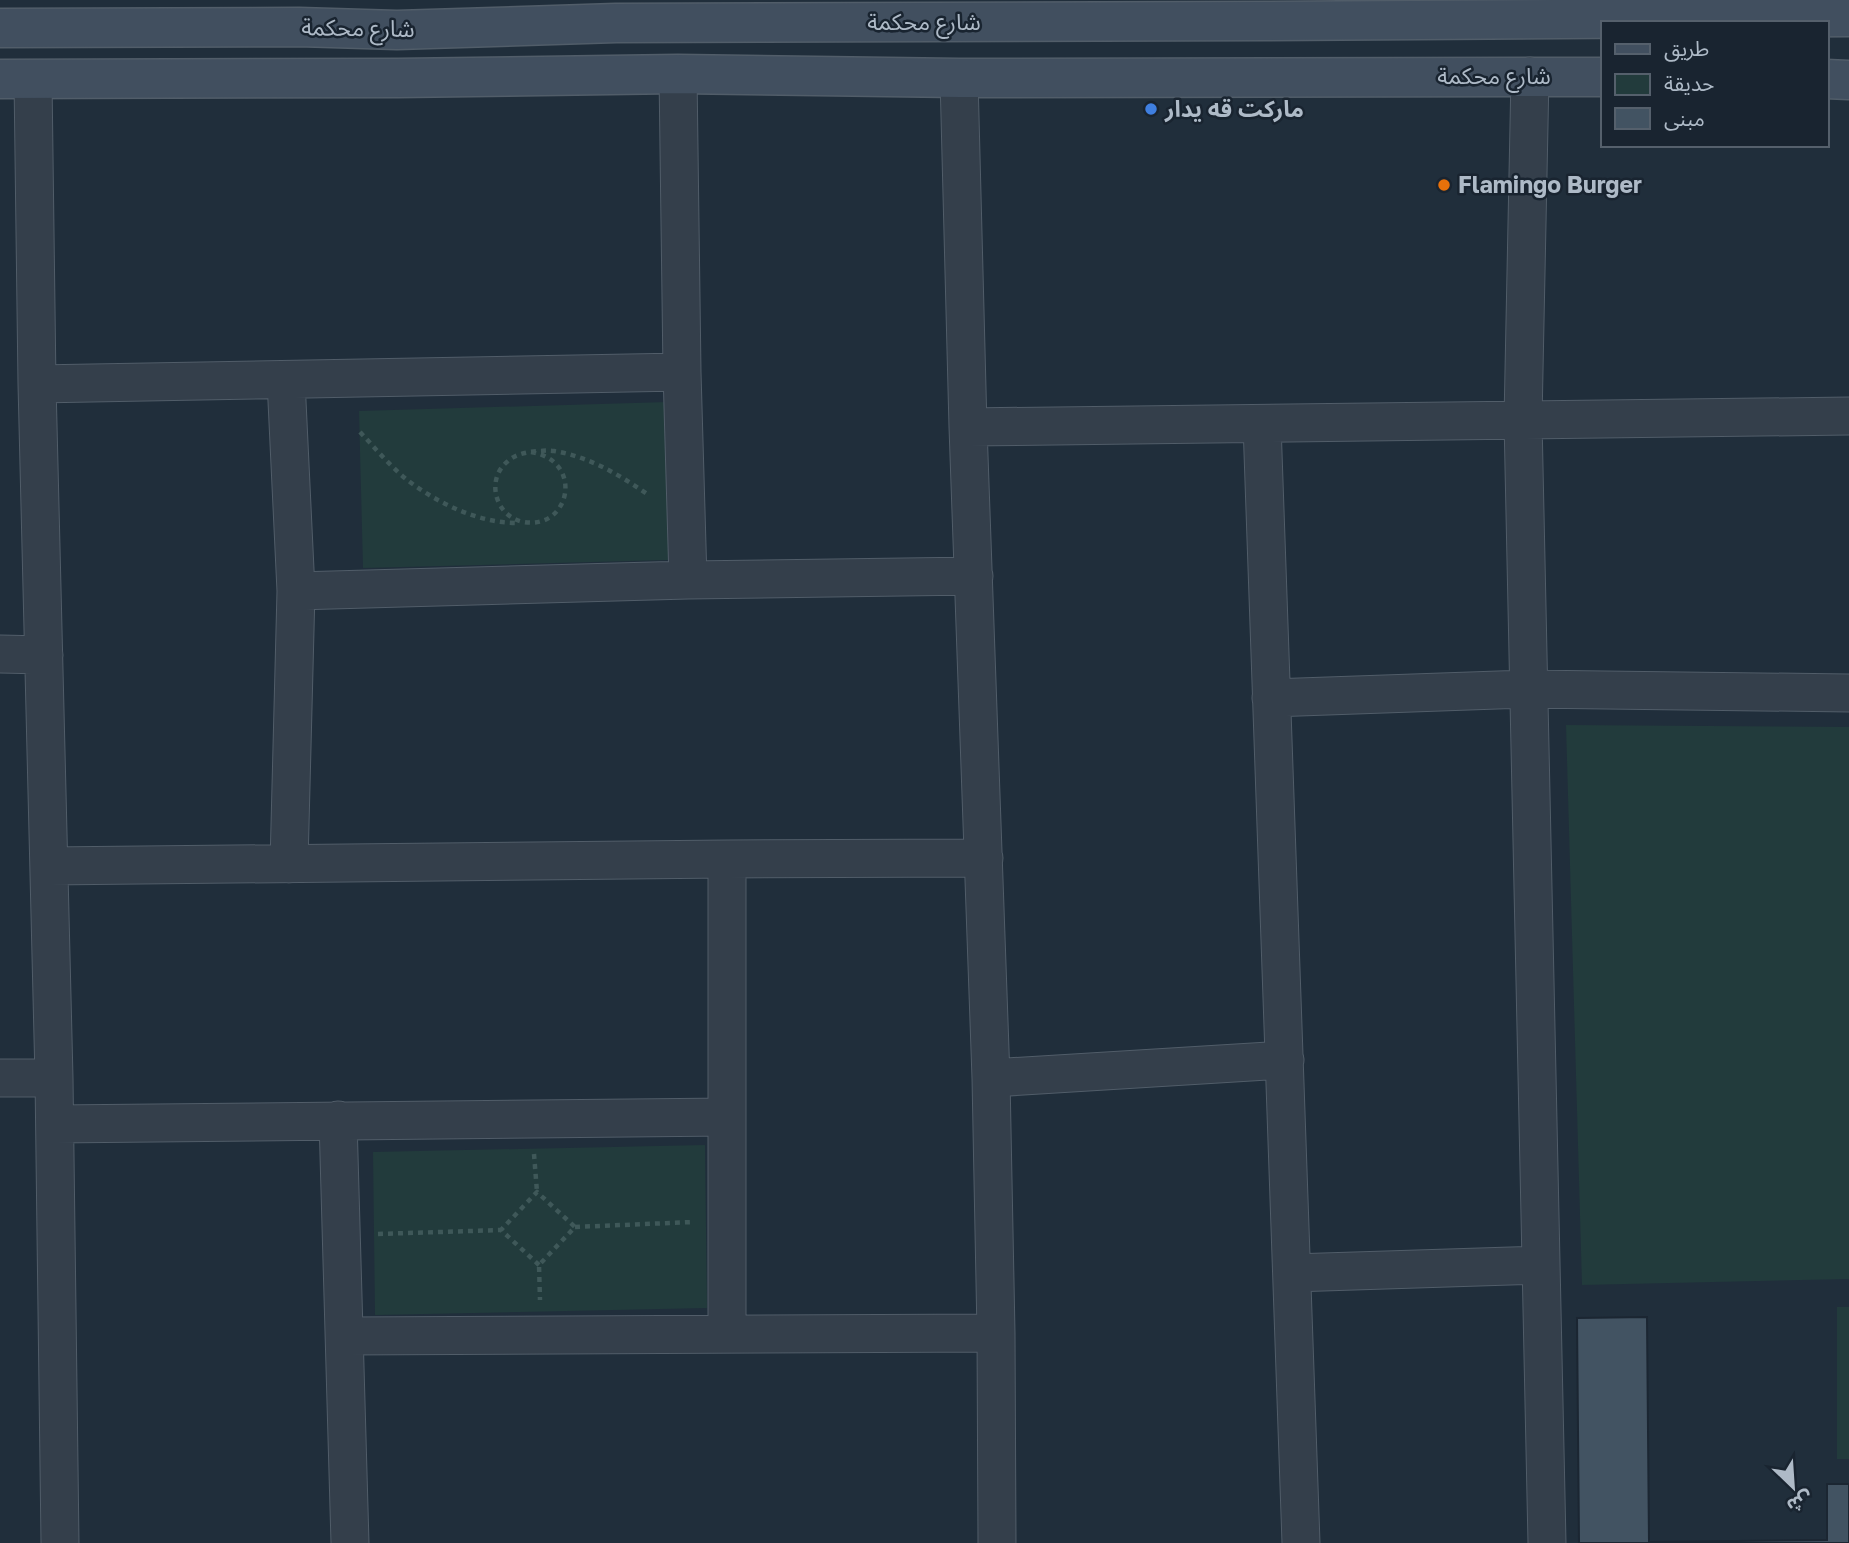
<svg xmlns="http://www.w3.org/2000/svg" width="1849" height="1543" font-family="'Golos Text','Noto Sans Arabic',sans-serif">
  <rect width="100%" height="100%" fill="#202e3b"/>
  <!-- green -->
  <path fill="#223b3c" d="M 701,401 L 705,559 L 363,568 L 359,411 Z
    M 1566,725 L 1849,727 L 1849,1279 L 1582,1285 Z
    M 705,1145 L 707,1308 L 375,1315 L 373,1152 Z
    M 1837,1307 L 1849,1307 L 1849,1459 L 1837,1459 Z"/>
  <!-- building -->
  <path fill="#425362" stroke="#1b2632" stroke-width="2" d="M 1647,1317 L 1649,1542 L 1827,1540 L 1827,1484 L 1849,1484 L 1849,1543 L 1579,1543 L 1577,1318 Z"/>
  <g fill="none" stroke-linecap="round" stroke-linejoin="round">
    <!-- minor casing -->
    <g stroke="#515d69" stroke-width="39">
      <path id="minor" d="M 678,74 L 682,372 L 688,580
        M 1530,76 L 1523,420 L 1547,1543
        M 959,78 L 968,427 L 991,1078 L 996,1333 L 997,1543
        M 33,79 L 37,384 L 54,1078 L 60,1543
        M 286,380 L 296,591 L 289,864
        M 37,384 L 682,372
        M 1262,424 L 1301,1543
        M 968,427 L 1849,416
        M 296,591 L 688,580 L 974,576
        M 0,654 L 44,655
        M 1271,698 L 1528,689 L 1849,693
        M 727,859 L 727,1334
        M 49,866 L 727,859 L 984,858
        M 0,1078 L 54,1078
        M 991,1078 L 1285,1060
        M 338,1120 L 350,1543
        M 55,1124 L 727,1117
        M 1292,1273 L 1541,1265
        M 345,1336 L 996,1333"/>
    </g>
    <!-- secondary casing -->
    <g stroke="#515d69" stroke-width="41">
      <path id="secondary" d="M 0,28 L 299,27 L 397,30 L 616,23 L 1267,21 L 1849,17
        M 0,79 L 398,78 L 678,74 L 959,78 L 1602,77
        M 1826,79 L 1849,80"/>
    </g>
    <!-- path -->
    <path stroke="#3f5859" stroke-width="4.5" stroke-dasharray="5 5" stroke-linecap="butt" d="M 360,432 C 375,448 389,465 406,479 C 437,503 478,523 517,523
      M 531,452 C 585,461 570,530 524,522 C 495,517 485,479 508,461 C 516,454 527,452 538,451 C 543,451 548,450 554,451 C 590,457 620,475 650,496
      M 534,1154 L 537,1192
      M 575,1227 L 693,1222
      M 378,1234 L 501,1230
      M 539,1265 L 501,1230 L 537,1192 L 575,1227 L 539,1265 L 540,1300"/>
    <!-- minor -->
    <use href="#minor" stroke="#343f4b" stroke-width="37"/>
    <!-- secondary -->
    <use href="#secondary" stroke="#414f5f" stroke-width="38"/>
  </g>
  <!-- markers -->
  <circle fill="#3f7fe0" stroke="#192430" stroke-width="2.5" cx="1151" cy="109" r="7"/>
  <circle fill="#e8710a" stroke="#192430" stroke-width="2.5" cx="1444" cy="185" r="7"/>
  <g text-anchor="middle" stroke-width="5" stroke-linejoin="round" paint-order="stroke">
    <!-- street labels -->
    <g font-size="23" fill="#aebac7" stroke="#192430">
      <text x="924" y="30">شارع محكمة</text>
      <text transform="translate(358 28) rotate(1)" y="8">شارع محكمة</text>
      <text x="1494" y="84">شارع محكمة</text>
    </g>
    <!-- poi labels -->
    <g font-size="23" font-weight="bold" fill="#aebac7" stroke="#192430" text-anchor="start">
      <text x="1165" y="117">ماركت قه يدار</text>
      <text x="1458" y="193">Flamingo Burger</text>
    </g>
  </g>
  <!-- legend -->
  <rect x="1601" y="21" width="228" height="126" fill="#192430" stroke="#55606c" stroke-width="2"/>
  <rect x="1615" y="44" width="35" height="10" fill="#414f5f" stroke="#55606c" stroke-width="2"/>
  <text x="1664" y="56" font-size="21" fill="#aebac7">طريق</text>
  <rect x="1615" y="74" width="35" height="21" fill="#223b3c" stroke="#55606c" stroke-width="2"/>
  <text x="1664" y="91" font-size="21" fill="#aebac7">حديقة</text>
  <rect x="1615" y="108" width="35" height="21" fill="#425362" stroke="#55606c" stroke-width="2"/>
  <text x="1664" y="126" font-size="21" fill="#aebac7">مبنى</text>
  <!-- north arrow -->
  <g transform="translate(1793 1487) rotate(155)" stroke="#192430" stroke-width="5" paint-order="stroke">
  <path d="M0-5L12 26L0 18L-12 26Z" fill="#aebac7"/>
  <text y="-10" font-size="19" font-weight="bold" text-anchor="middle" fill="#aebac7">ش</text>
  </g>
</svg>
